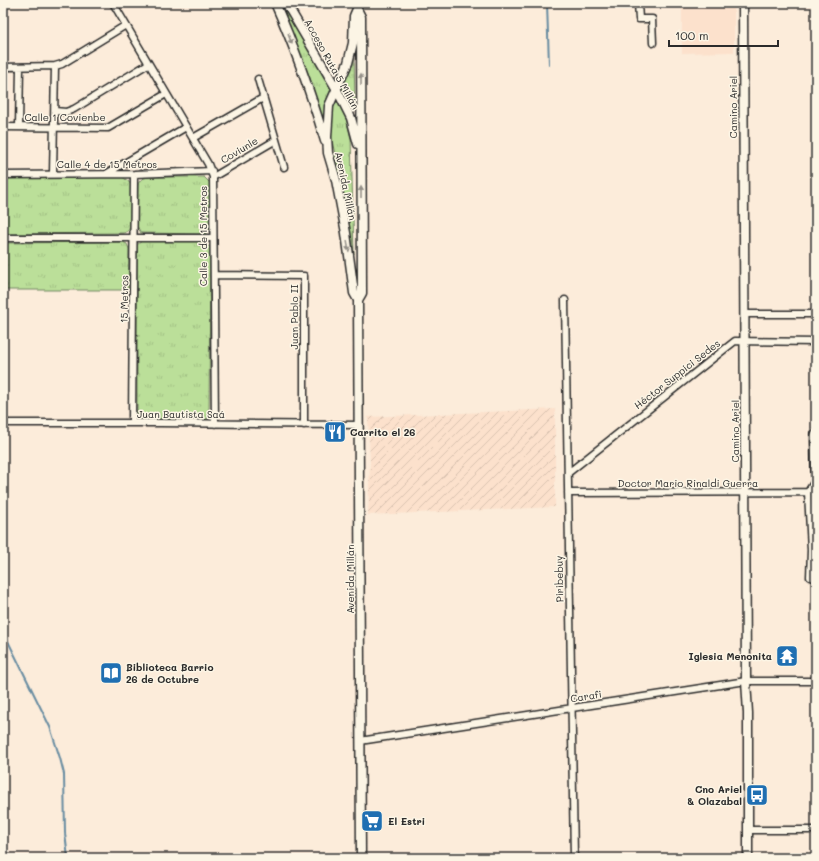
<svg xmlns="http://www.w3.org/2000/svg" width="819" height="861" font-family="Mali,sans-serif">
  <defs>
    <pattern id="industrial-furrows" width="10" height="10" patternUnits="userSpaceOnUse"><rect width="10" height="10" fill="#fce1cc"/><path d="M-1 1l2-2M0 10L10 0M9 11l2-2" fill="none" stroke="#d8c1af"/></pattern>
    <pattern id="grass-tufts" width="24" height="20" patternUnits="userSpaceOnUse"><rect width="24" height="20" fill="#bbdf99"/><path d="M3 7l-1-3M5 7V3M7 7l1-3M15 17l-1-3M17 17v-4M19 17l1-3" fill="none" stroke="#a1c084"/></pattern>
  </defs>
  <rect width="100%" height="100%" fill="#fcecda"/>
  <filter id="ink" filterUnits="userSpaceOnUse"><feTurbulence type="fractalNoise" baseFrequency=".025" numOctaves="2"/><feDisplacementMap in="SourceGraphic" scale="8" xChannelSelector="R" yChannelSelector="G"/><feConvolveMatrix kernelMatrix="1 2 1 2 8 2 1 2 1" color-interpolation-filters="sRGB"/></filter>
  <g filter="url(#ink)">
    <!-- built -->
    <path fill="#fce1cc" d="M 682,3 L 734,3 L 734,52 L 682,53 Z"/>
    <!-- industrial -->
    <path fill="url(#industrial-furrows)" d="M 555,409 L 555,507 L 368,515 L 370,462 L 368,417 Z"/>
    <!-- grass -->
    <path fill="url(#grass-tufts)" stroke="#738562" d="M 279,3 L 281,3 L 331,90 L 325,104 L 324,126 L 310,78 Z
      M 354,52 L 355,108 L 351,110 L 339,89 Z
      M 336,97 L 346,118 L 351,139 L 354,254 L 344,195 L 331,136 L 331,111 Z
      M 122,177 L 128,181 L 131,185 L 130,227 L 128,231 L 124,233 L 3,234 L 3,178 Z
      M 148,177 L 204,177 L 210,183 L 210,227 L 205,234 L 141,233 L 137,226 L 138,185 C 139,180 143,178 148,177 Z
      M 143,240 L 203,240 L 210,248 L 209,416 L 207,419 L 202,421 L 142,420 L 139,418 L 137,415 L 137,245 Z
      M 123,242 L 127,244 L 129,249 L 128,290 L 3,290 L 3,243 Z"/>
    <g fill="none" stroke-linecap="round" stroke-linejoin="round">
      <!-- stream -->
      <path stroke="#688ca1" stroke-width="2" d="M 547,3 L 549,65
        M 3,631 L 50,727 L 60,758 L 64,774 L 65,833 L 68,858"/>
      <!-- street casing -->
      <g stroke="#2b2b2b" stroke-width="9">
        <path id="street" d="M 113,3 L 208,164 L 213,177 L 215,424
          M 638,3 L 639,19 L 652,19 L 653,43
          M 3,67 L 55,66 L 62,64 L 126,25
          M 258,79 L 284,167
          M 55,111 L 66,112 L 74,109 L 148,64
          M 3,127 L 108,128 L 166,94
          M 19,127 L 20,67
          M 193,138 L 263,98
          M 53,174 L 55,66
          M 106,174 L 186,127
          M 3,175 L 134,174 L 212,171
          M 213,177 L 276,140
          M 3,238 L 213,238
          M 214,275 L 304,276 L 304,425
          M 565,300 L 574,858
          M 744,314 L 816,314
          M 3,423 L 160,423 L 359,425
          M 132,423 L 134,174
          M 816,431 L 814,435 L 815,481 L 808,492 L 811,550 L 810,577 L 816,578
          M 568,473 L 735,341 L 816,342
          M 568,493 L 808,492
          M 360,741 L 746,681 L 816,681
          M 748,830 L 816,830"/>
      </g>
      <!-- secondary casing -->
      <g stroke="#2b2b2b" stroke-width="11">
        <path id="secondary" d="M 275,3 C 295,48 311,94 325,141
          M 286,3 L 336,88 L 351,118 L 358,144
          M 357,3 L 357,9 L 354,16 L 353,43 L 348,63 L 329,106 L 327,137 L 328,153 L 336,180 L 346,233 L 354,293 L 358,300 L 361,858
          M 743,3 L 746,681 L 748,713 L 748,858
          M 357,9 L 361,17 L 362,293 L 358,300"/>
      </g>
      <!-- street -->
      <use href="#street" stroke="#fcf5e5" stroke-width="6"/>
      <!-- secondary -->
      <use href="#secondary" stroke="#fcf5e5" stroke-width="8"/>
    </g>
    <!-- one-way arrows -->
    <defs><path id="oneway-solid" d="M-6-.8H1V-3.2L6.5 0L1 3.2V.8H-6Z"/></defs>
    <g fill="#949088">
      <use href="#oneway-solid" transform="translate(290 39) rotate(69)"/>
      <use href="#oneway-solid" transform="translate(361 79) rotate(-90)"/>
      <use href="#oneway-solid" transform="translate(361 192) rotate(-90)"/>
      <use href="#oneway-solid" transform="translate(348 246) rotate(81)"/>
    </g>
  </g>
  <!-- icons -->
  <defs>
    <g id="restaurant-square" transform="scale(1.15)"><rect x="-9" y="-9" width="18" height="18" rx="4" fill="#1f6fb2" stroke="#fcf5e5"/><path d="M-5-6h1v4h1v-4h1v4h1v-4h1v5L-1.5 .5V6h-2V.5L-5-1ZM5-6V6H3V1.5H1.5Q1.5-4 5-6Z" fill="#fff"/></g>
    <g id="temple-square" transform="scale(1.15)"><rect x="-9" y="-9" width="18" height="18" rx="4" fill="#1f6fb2" stroke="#fcf5e5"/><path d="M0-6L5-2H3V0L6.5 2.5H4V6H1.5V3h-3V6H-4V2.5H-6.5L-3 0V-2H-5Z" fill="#fff"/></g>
    <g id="library-square" transform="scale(1.15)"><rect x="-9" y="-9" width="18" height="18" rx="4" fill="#1f6fb2" stroke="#fcf5e5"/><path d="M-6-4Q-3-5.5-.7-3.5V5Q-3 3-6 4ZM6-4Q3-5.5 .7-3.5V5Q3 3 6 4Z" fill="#fff"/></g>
    <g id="bus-square" transform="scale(1.15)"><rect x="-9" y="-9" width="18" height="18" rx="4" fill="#1f6fb2" stroke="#fcf5e5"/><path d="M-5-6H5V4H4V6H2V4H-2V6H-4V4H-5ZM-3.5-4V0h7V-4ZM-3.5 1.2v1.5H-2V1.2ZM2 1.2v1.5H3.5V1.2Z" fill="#fff"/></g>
    <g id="supermarket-square" transform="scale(1.15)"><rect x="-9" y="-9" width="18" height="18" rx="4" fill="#1f6fb2" stroke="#fcf5e5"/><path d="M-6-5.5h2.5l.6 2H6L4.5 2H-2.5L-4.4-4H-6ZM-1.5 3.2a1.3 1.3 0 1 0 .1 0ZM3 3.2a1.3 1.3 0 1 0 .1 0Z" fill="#fff"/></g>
  </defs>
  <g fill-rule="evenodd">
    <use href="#restaurant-square" x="335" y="432"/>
    <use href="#temple-square" x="787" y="656"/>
    <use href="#library-square" x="111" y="673"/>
    <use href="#bus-square" x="757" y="795"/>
    <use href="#supermarket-square" x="372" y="821"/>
  </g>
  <g text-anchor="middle" stroke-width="3" stroke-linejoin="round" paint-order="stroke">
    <!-- street labels -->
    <g font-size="10" fill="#2b2b2b" stroke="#fcf5e5">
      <text transform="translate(332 64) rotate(61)" y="4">Acceso Ruta 5 Millán</text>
      <text transform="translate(733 107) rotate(-90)" y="4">Camino Ariel</text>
      <text x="65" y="121">Calle 1 Covienbe</text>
      <text transform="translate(239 150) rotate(-31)" y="4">Coviunle</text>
      <text x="107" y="168">Calle 4 de 15 Metros</text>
      <text transform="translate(346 186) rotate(78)" y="4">Avenida Millán</text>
      <text transform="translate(203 236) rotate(-90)" y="4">Calle 3 de 15 Metros</text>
      <text transform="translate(124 299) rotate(-89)" y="4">15 Metros</text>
      <text transform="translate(294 317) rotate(-90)" y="4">Juan Pablo II</text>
      <text transform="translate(677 374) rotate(-38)" y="4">Héctor Suppici Sedes</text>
      <text x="181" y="418">Juan Bautista Saá</text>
      <text transform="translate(735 431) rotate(-90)" y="4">Camino Ariel</text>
      <text x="688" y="487">Doctor Mario Rinaldi Guerra</text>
      <text transform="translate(350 579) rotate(-90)" y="4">Avenida Millán</text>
      <text transform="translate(559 579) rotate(-91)" y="4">Piribebuy</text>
      <text transform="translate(586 696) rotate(-9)" y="4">Carafi</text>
    </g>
    <!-- poi labels -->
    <g font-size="10" font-weight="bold" fill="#2b2b2b" stroke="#fcf5e5" text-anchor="start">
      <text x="350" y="436">Carrito el 26</text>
      <text x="772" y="660" text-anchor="end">Iglesia Menonita</text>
      <text x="126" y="671">Biblioteca Barrio<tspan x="126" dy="12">26 de Octubre</tspan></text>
      <text x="742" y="793" text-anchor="end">Cno Ariel<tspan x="742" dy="12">&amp; Olazabal</tspan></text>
      <text x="388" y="825">El Estri</text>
    </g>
  </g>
  <!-- margin -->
  <rect width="819" height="861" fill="none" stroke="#fcf5e5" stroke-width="16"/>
  <rect x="8" y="8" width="803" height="845" fill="none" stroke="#2b2b2b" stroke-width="1.5" filter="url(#ink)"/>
  <!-- scale -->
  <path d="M669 40v6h109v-6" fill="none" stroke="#2b2b2b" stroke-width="2"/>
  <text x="675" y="40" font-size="12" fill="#2b2b2b" stroke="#fcf5e5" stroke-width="3" paint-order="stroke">100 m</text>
</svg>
